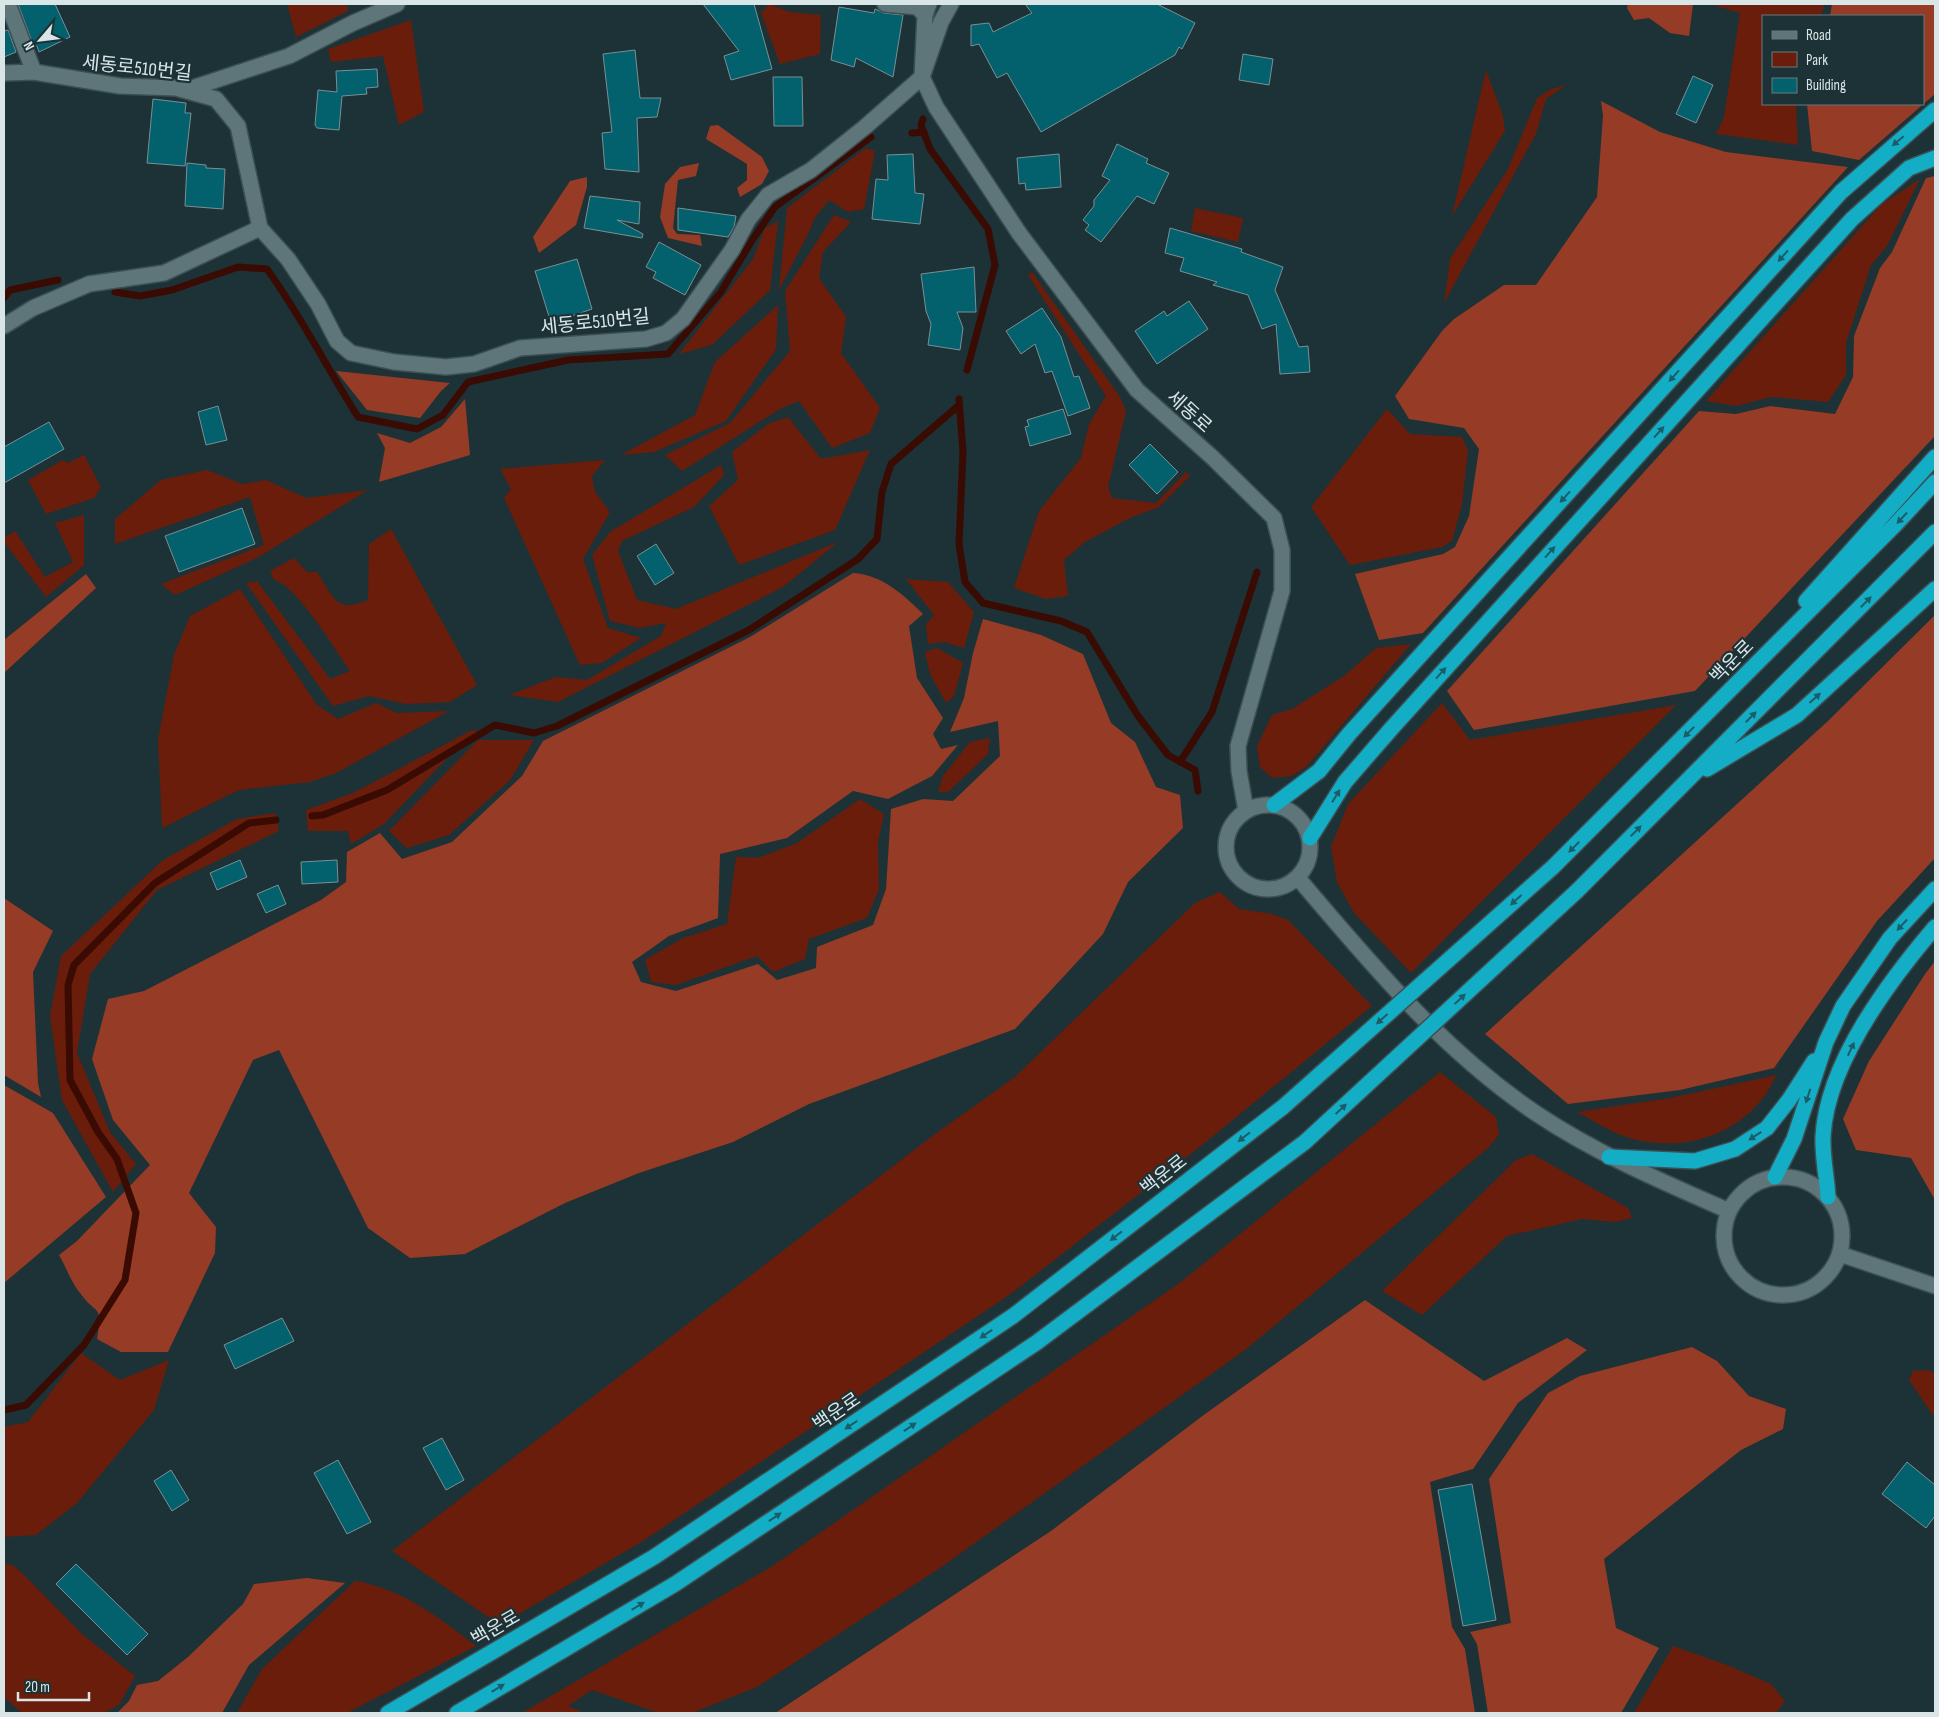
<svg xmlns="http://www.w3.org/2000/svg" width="1939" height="1717" font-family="'Sofia Sans Condensed','Noto Sans KR',sans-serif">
  <rect width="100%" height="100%" fill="#1d3236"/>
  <!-- green -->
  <path fill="#6a1d0a" d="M 287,4 L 347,4 L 348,11 L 296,37 Z
    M 769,4 L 790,12 L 821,15 L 820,54 L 780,64 L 761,13 Z
    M 1710,4 L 1822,4 L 1824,6 L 1821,16 L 1763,16 L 1763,104 L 1796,104 L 1798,145 L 1716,134 L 1724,117 L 1740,13 Z
    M 411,20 L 424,112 L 399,125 L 383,56 L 331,62 L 328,49 Z
    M 1486,70 L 1503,116 L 1505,131 L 1452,216 Z
    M 1566,85 L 1546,99 L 1536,134 L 1444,303 L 1450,259 L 1508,169 L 1537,98 L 1551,89 Z
    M 866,148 L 875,151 L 864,209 L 848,212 L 829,200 L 814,219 L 810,230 L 779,290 L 787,208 Z
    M 1920,179 L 1887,246 L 1871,265 L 1846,343 L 1846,375 L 1828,402 L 1771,397 L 1736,406 L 1706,401 L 1881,205 Z
    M 1195,208 L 1243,218 L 1238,242 L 1191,231 Z
    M 834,215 L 851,222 L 823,252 L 819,278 L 846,317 L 841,353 L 880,408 L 870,433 L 832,448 L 799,401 L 780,409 L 682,471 L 665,455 L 730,423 L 790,351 L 785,291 Z
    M 778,221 L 770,290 L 712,345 L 679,354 L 753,259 L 765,228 Z
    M 1032,272 L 1120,397 L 1126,411 L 1108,487 L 1112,498 L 1156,503 L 1186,472 L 1190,476 L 1159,507 L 1130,518 L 1085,542 L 1064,560 L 1068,596 L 1046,599 L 1014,588 L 1039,511 L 1081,458 L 1089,424 L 1106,396 L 1028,275 Z
    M 778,305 L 776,349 L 726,421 L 654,452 L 621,455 L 695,415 L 715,362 Z
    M 1387,409 L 1410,434 L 1462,437 L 1468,450 L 1462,504 L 1452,541 L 1442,547 L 1350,565 L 1311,507 Z
    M 788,417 L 821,459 L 870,450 L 835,530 L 739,565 L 709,506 L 738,480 L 732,452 L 768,424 Z
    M 84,455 L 101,487 L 94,498 L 46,514 L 28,480 L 63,460 L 68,463 Z
    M 605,460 L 592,476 L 595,492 L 610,512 L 583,559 L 608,628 L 641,638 L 602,663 L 580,665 L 504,498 L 511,489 L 500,469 Z
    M 721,465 L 724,475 L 694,507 L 622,541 L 618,551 L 637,600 L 676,609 L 838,542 L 783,587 L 558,702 L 509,695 L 556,677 L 587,680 L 661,636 L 666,623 L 640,628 L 610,621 L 592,555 L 610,532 Z
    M 207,470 L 242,484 L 266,480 L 306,498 L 368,490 L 257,558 L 175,595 L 161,584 L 264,545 L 250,497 L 115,544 L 115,519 L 161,480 Z
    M 84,515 L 84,565 L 46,597 L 4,542 L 4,538 L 15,531 L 45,577 L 73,562 L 55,523 Z
    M 391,529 L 477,685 L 450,702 L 406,704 L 369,696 L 333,706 L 246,583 L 257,581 L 330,679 L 350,671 C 335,650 297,585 274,580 L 270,571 L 294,558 L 307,572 L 317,572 C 334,597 335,614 368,600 L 369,544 Z
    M 906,579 L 948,582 L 974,612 L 964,648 L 944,642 L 928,644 L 926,624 L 934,615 Z
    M 240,589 L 317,705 L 338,719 L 376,703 L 397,713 L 449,711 L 336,773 L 310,782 L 239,790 L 162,828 L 158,739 L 174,655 L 190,616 Z
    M 1411,644 L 1307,766 L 1292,776 L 1272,778 L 1260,767 L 1257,746 L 1272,715 L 1292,709 L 1344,676 L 1376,648 Z
    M 937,648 L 963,663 L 954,696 L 946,703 L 930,674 L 925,652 Z
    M 1442,703 L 1470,740 L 1676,705 L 1411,973 L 1354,913 L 1337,882 L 1331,847 L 1348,804 Z
    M 472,730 L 480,732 L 452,753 L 384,824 L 351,844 L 348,831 L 308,831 L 306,810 L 353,793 Z
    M 990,738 L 988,754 L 948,792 L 938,792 L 943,776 L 970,742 Z
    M 478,740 L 534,740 L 510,780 L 449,835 L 407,848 L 389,831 Z
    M 860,799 L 884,814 L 878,842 L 879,889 L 867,918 L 809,939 L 805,959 L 773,972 L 757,956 L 676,985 L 651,982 L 645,960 L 683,938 L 727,924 L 736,857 L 758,858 L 797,843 Z
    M 275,813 L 279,831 L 157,890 L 90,974 L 77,1053 L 110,1132 L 136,1164 L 113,1192 L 62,1100 L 50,1016 L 61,956 L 163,860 L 237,819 Z
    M 1220,892 L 1239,909 L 1272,914 L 1288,920 L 1372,1006 L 1207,1141 L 1012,1293 L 643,1541 L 500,1625 L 392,1551 L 935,1134 L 1015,1077 L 1195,903 Z
    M 1440,1072 L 1496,1117 L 1499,1135 L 1488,1148 L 1245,1350 L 940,1568 L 757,1687 L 692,1713 L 659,1713 L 592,1690 L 568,1706 L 584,1713 L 522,1713 L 771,1567 L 1181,1282 Z
    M 1777,1075 C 1771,1084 1766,1096 1758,1104 C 1723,1143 1667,1153 1618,1134 C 1604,1128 1591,1119 1577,1112 L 1670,1098 Z
    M 1532,1154 L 1628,1208 L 1632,1218 L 1615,1222 L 1582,1219 L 1507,1236 L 1422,1315 L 1382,1291 L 1516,1160 Z
    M 81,1353 L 120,1380 L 169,1360 L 154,1410 L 77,1503 L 36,1535 L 4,1537 L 4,1427 L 28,1422 Z
    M 1927,1370 L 1935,1373 L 1935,1418 L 1909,1380 L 1913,1371 Z
    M 4,1563 L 14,1566 L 24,1575 L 83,1635 L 135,1676 L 119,1705 L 104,1713 L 22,1713 L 4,1697 Z
    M 355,1581 C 401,1588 440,1618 476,1646 L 347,1713 L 237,1713 L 262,1669 Z
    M 1673,1646 L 1727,1665 L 1771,1684 L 1785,1701 L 1776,1713 L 1634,1713 Z"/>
  <!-- forest -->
  <path fill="#963b25" d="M 1628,4 L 1693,4 L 1689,36 L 1670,33 L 1649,18 L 1634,20 L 1627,8 Z
    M 1832,4 L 1935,4 L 1935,94 L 1859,160 L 1812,151 L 1807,104 L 1923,104 L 1923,16 L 1830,16 Z
    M 1601,101 L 1660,132 L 1726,152 L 1848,167 L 1423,633 L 1379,640 L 1355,574 L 1443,554 L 1455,547 L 1469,516 L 1479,449 L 1464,428 L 1409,419 L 1395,396 L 1442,331 L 1454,319 L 1504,285 L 1536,285 L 1597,197 L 1603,116 Z
    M 718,125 L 762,157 L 769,171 L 762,184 L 740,197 L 737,188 L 747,180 L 747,164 L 706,139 L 710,126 Z
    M 699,163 L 696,176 L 678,180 L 673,228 L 677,234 L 700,235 L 702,246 L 668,238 L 660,217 L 665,184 L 680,167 Z
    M 1935,176 L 1935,436 L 1695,691 L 1474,730 L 1447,691 L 1699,411 L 1736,414 L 1770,406 L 1835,414 L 1853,377 L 1854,336 L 1880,268 L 1892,252 L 1926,178 Z
    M 587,177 L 587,187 L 576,225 L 539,253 L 533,237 L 570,181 Z
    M 336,371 L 450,383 L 441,391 L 420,418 L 367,410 Z
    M 465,399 L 470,455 L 379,482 L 385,448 L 377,433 L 410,443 L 441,427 Z
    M 853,573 C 882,575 903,594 923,614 L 909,626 L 917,678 L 943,718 L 933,734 L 941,749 L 958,745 L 932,776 L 888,799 L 853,791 L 787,838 L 720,854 L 718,918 L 669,936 L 632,962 L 641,982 L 676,991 L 758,964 L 777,980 L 816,968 L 817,947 L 873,925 L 886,889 L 891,809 L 923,799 L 953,801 L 1000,756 L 998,721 L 950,732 L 964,698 L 973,653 L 983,619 L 1041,635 L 1083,654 L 1111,723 L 1135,742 L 1156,787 L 1180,795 L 1183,828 L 1128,882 L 1103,934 L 1015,1029 L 809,1104 L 733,1142 L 639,1173 L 565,1203 L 465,1254 L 410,1258 L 368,1228 L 279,1050 L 253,1060 L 189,1193 L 216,1227 L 215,1253 L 168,1352 L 121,1352 L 97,1339 C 103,1302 97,1317 80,1293 C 71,1282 66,1267 59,1255 L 77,1241 L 150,1165 L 113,1120 L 92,1059 L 108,999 L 144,991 L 321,900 L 346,882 L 347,852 L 380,833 L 402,859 L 452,842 L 522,776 L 543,741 L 750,637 Z
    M 86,574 L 96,588 L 4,673 L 4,640 Z
    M 1935,615 L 1935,858 L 1877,921 L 1774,1068 L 1680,1090 L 1568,1104 L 1485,1034 L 1828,721 Z
    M 4,898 L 53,931 L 33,972 L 38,1083 L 41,1097 L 4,1075 Z
    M 1935,961 L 1935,1200 L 1911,1158 L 1856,1150 L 1843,1119 L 1869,1061 L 1925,974 Z
    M 4,1085 L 53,1113 L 106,1197 L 4,1283 Z
    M 1365,1300 L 1484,1381 L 1567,1338 L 1587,1350 L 1518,1403 L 1473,1469 L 1430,1482 L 1452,1627 L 1465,1649 L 1475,1713 L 775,1713 L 1051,1531 L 1205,1414 Z
    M 1692,1347 L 1717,1361 L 1749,1396 L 1786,1409 L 1783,1429 L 1741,1450 L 1604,1559 L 1616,1628 L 1659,1648 L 1621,1713 L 1488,1713 L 1477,1644 L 1470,1632 L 1511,1623 L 1489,1479 L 1548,1393 L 1580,1376 Z
    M 307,1578 L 345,1583 L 249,1665 L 222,1713 L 117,1713 L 129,1701 L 137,1685 L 158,1681 L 188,1657 L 243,1604 L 254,1584 Z"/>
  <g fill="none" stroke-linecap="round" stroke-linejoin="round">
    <!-- stream -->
    <path stroke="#3a0b02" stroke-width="7" d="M 923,119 L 921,125 L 930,149 L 988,229 L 995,265 L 967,370
      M 912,133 L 924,132
      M 115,292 L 140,296 L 172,290 L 238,267 L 267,269 C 301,316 327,368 358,417 L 417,429 L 443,415 L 468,382 L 568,360 L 668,354 L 721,292 L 753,239 L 775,207 L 871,137
      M 4,298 L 10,290 L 58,280
      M 959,399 L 963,452 L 959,544 L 965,582 L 983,603 L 1061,621 L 1087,632 L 1138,716 L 1168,755 L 1195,770 L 1198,791
      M 1180,762 L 1212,712 L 1257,572
      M 312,816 L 323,815 L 387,790 L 495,725 L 534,733 L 557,726 L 749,630 L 858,559 L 877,539 L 882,492 L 891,464 L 958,406
      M 4,1410 L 26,1405 L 84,1345 L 125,1280 L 136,1213 L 117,1159 L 98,1132 L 70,1080 L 68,985 L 74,965 L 155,883 L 249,823 L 276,820"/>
  </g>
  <!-- building -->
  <path fill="#03606d" stroke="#799095" d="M 18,4 L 55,4 L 70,37 L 39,52 L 37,46 L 34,47 Z
    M 703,4 L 754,4 L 772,69 L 731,80 L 724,56 L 739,51 Z
    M 1025,4 L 1157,4 L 1195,23 L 1182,49 L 1179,47 L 1175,55 L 1041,132 L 1007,73 L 997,78 L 979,44 L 971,46 L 971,25 L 989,23 L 993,32 L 1032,13 Z
    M 839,7 L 874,13 L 875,9 L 884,13 L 903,15 L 893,77 L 856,58 L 854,67 L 831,60 Z
    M 8,30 L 16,52 L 4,57 L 4,31 Z
    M 635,50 L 640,98 L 661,98 L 657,117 L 637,118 L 639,172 L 605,169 L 602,133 L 612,132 L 603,54 Z
    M 1243,54 L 1273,59 L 1269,85 L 1239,80 Z
    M 377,69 L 378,87 L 366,88 L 367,94 L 342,96 L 339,130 L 317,128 L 315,125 L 318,90 L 337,92 L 336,71 Z
    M 1693,76 L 1713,85 L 1696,123 L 1676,114 Z
    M 773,77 L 802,77 L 803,126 L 774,126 Z
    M 153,99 L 186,103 L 185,113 L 191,113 L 185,166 L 147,163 Z
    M 1117,144 L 1148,159 L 1146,163 L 1169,173 L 1154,204 L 1137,196 L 1101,242 L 1085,230 L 1089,225 L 1083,220 L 1094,206 L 1094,200 L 1110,180 L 1102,176 Z
    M 913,154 L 915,193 L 924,194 L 920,224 L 872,219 L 876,179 L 888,180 L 887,155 Z
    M 1059,154 L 1061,187 L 1026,190 L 1025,183 L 1019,184 L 1017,158 Z
    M 187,163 L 206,165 L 206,168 L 225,169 L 223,209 L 185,206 Z
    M 590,196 L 640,202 L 639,224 L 617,220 L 643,234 L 642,238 L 584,228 Z
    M 678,208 L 736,216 L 734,227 L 728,237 L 678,230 Z
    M 1170,228 L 1242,249 L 1241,252 L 1283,267 L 1275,290 L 1299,347 L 1308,346 L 1310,372 L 1280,374 L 1276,324 L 1262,329 L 1248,295 L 1213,285 L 1217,282 L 1180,271 L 1184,258 L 1165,253 Z
    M 659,242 L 701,265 L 685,295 L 653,278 L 656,272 L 646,267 Z
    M 577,259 L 592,309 L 551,323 L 535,271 Z
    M 974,267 L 976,312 L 957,312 L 963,328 L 960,350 L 928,345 L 931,324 L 926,311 L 921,274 Z
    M 1189,301 L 1208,329 L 1157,364 L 1135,331 L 1164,311 L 1167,316 Z
    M 1042,308 L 1061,337 L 1074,377 L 1079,376 L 1090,408 L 1068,416 L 1052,371 L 1045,373 L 1035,344 L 1021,354 L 1006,331 Z
    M 218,406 L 227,440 L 206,445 L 198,412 Z
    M 1063,409 L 1071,434 L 1030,446 L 1025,427 L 1029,426 L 1027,420 Z
    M 49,422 L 64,449 L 4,483 L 4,447 Z
    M 1150,444 L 1178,472 L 1157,494 L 1129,465 Z
    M 242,508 L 255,544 L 179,572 L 165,536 Z
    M 656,544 L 674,573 L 655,585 L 637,556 Z
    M 240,860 L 247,877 L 217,890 L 210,873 Z
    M 337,860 L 338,882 L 302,884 L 301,862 Z
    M 278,885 L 286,904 L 266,913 L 257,894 Z
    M 282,1318 L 294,1341 L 235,1369 L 224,1345 Z
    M 442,1438 L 464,1480 L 446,1490 L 423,1448 Z
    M 338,1460 L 371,1522 L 347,1534 L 314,1473 Z
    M 1907,1462 L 1935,1485 L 1935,1516 L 1926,1528 L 1882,1494 Z
    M 171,1470 L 189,1500 L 172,1511 L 154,1481 Z
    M 1472,1484 L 1496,1620 L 1463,1626 L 1438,1490 Z
    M 76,1564 L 148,1634 L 127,1655 L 56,1584 Z"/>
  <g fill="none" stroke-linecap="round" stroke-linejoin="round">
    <!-- minor casing -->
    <g stroke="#3c4f53" stroke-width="18">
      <path id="minor" d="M 8,4 L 34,72
        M 885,4 L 917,7 L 925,15
        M 929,4 L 925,15 L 922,77 L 936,107 L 1019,233 L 1137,390 L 1213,458 L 1274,518 L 1282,550 L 1282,591 L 1238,746 L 1239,771 L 1246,811
        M 4,73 L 34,72 L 120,86 L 176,88 L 216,99 L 238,126 L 260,228 L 288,259 L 318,304 L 337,341 L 351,353 L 394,362 L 446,367 L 474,364 L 520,348 L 646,339 L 666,333 L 683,319 L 732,250 L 748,220 L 768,195 L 811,170 L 865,127 L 922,77 L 941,22 L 951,4
        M 186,90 L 289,56 L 353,23 L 397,4
        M 4,326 L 33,308 L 89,284 L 164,273 L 260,228
        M1226 847a42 42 0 1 1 84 0a42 42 0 1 1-84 0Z
        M 1298,878 C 1370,963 1443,1051 1537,1114 C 1597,1154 1663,1182 1729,1211
        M1724 1236a59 59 0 1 1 118 0a59 59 0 1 1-118 0Z
        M 1840,1254 L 1935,1286"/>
    </g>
    <!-- highway casing -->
    <g stroke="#3c4f53" stroke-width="18">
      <path id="highway" d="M 1806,601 L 1935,457
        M 1707,769 L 1797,715 L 1935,589
        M 1274,805 L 1319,771 L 1349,734 L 1841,192 L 1935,110
        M 1310,838 L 1345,782 L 1391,729 L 1852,219 L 1909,168 L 1935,158
        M 1553,867 L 1895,525 L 1935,482
        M 1577,891 L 1935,532
        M 1609,1157 L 1695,1161 L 1735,1149 L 1767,1128 L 1789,1100 L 1814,1061
        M 1775,1177 L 1794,1139 L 1826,1042 L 1843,1006 L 1890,938 L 1935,889
        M 1828,1197 C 1827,1178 1822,1156 1823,1136 C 1827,1063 1889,981 1935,927
        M 388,1713 L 654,1557 L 1013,1316 L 1283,1107
        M 457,1713 L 675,1584 L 1036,1343 L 1305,1142"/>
    </g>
    <!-- minor -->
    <use href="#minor" stroke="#5e767a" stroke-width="15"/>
    <!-- highway -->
    <use href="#highway" stroke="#13aec5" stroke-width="15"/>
    <!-- highway-bridge casing -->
    <g stroke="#3c4f53" stroke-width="18" stroke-linecap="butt">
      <path id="highway-bridge" d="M 1283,1107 L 1553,867
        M 1305,1142 L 1577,891"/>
    </g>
    <!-- highway-bridge -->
    <use href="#highway-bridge" stroke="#13aec5" stroke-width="15"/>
  </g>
  <!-- one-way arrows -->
  <defs><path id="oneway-solid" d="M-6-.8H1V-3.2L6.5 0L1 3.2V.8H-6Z" transform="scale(1.25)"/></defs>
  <g fill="#1a5d68">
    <use href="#oneway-solid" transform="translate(1898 141) rotate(140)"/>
    <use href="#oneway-solid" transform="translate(1783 256) rotate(132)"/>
    <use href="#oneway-solid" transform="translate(1674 376) rotate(132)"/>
    <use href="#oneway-solid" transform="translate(1659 432) rotate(-48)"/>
    <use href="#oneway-solid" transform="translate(1565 497) rotate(132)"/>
    <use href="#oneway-solid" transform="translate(1902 518) rotate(133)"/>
    <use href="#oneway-solid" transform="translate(1550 552) rotate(-48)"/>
    <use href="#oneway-solid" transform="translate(1866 602) rotate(-45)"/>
    <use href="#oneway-solid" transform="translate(1441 673) rotate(-48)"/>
    <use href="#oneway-solid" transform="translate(1815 698) rotate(-42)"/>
    <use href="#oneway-solid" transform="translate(1751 717) rotate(-45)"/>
    <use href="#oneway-solid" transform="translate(1689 732) rotate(135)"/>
    <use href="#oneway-solid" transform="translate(1336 796) rotate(-58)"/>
    <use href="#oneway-solid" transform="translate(1636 831) rotate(-45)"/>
    <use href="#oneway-solid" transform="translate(1574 847) rotate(135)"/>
    <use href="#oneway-solid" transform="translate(1516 900) rotate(138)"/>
    <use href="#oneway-solid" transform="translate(1902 925) rotate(133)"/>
    <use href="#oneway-solid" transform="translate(1460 999) rotate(-43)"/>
    <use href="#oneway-solid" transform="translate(1382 1019) rotate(138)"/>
    <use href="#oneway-solid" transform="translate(1851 1049) rotate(-65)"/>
    <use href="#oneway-solid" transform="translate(1808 1096) rotate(108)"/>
    <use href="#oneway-solid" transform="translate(1341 1109) rotate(-43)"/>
    <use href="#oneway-solid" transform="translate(1755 1136) rotate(147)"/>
    <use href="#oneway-solid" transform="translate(1244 1137) rotate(142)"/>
    <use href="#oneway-solid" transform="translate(1116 1236) rotate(142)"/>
    <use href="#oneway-solid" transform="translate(986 1334) rotate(146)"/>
    <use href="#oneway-solid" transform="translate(851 1425) rotate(146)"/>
    <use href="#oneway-solid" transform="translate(910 1427) rotate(-34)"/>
    <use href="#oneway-solid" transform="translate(775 1517) rotate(-34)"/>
    <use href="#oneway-solid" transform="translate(638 1606) rotate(-31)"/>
    <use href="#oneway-solid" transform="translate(498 1688) rotate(-31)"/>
  </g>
  <g text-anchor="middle" stroke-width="4.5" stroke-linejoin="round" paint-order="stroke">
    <!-- street labels -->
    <g font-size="19" fill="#d9e6e8" stroke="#1d3236">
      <text transform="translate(137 67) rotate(6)" y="7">세동로510번길</text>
      <text transform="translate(595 321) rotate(-6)" y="7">세동로510번길</text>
      <text transform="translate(1190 411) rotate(42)" y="7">세동로</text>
      <text transform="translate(1731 661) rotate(-45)" y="7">백운로</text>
      <text transform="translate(1163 1174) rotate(-38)" y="7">백운로</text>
      <text transform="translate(836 1411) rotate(-34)" y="7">백운로</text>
      <text transform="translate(495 1627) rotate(-30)" y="7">백운로</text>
    </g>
  </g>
  <!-- border -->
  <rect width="1939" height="1717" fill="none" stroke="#d9e6e8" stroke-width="10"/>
  <!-- legend -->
  <rect x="1762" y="15" width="162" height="90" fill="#1d3236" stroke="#687a7d"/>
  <rect x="1772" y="31" width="25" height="8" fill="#5e767a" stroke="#687a7d"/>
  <text x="1806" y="40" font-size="15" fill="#d9e6e8">Road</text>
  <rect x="1772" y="52" width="25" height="15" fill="#6a1d0a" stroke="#687a7d"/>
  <text x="1806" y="65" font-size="15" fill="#d9e6e8">Park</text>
  <rect x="1772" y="78" width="25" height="15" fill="#03606d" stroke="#687a7d"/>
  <text x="1806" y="90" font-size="15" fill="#d9e6e8">Building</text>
  <!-- north arrow -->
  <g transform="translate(40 40) rotate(242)" stroke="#1d3236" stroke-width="4" paint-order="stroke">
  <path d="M0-4L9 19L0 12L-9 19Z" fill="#d9e6e8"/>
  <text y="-8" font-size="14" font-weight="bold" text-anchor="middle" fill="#d9e6e8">N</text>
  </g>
  <!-- scale -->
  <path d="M18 1692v8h71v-8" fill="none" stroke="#d9e6e8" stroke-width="2.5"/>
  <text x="25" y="1692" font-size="15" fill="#d9e6e8" stroke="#1d3236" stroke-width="4" paint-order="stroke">20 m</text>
</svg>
